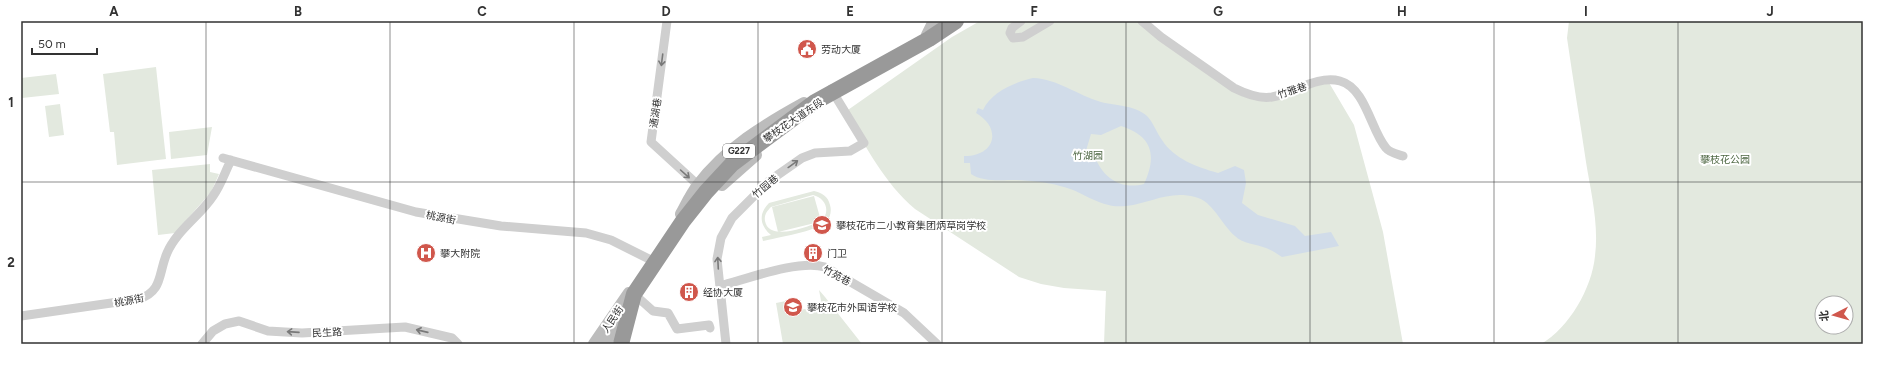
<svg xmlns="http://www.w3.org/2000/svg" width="1884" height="365" font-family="Figtree,'Noto Sans SC',sans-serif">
  <rect width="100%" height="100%" fill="#fff"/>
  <!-- green -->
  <path fill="#e3e9df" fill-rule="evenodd" d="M 980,21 L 1142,21 L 1234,88 L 1258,97 L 1328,81 L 1354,125 L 1383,232 L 1403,344 L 1104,344 L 1106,291 L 1064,288 L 1041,284 L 1019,277 L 915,209 C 884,183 866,146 845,112 L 952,37 Z
    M 1569,21 L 1863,21 L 1863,344 L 1541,344 C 1569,328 1592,288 1595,256 C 1599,224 1591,193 1586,162 C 1580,121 1573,80 1567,38 ZM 1822,303 L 1846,303 L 1846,327 L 1822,327 Z
    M 156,67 L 166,159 L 117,165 L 114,132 L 110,132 L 103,74 Z
    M 56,74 L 59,94 L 22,98 L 21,78 Z
    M 60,104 L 64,135 L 49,137 L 45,106 Z
    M 212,127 L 207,155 L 171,159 L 169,132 Z
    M 210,164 L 210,172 L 219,174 L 211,192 L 175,233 L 158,235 L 152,170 Z
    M 814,191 C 822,193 828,196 830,205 C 832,211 830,218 826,222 C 818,231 775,238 763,241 L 762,237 L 771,235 C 760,226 758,214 769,203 ZM 813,195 C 826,198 831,212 821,221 L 814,196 L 772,207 L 778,232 L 819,222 C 807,227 769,242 765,221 C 764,215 767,211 771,207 Z
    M 819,290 L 825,297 L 862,344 L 783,344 L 776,303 L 786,301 L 788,312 L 822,306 Z"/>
  <!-- water -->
  <path fill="#d1dce9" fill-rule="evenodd" d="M 1033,78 C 1058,79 1077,95 1101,102 C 1116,106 1135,105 1147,116 C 1153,122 1157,133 1162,140 C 1174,159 1197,167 1218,173 L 1235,166 L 1244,170 L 1246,183 L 1242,203 L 1258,215 L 1295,226 L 1305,236 L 1331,232 L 1339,246 L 1282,257 C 1276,253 1271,250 1266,248 C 1256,244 1243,244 1235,236 C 1221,224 1213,201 1195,197 C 1169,190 1151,203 1126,206 C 1099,209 1084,191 1060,186 C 1046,182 1030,181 1015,180 C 1001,180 982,182 971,174 L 970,163 L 964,163 L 964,156 C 996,156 1002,128 976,113 L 978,108 L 983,110 C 991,92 1015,82 1033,78 ZM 1121,126 C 1153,136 1157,156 1144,184 C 1121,190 1103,178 1095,157 L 1085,154 L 1091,134 L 1101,135 Z"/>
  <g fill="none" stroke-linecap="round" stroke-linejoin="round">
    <!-- street -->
    <path stroke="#cfcfcf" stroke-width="9" d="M 667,21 L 651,142 L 698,185
      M 1021,21 L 1012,28 L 1010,33 L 1013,38 L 1023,37 L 1050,21
      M 1142,21 L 1161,37 L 1234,88 C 1246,94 1259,99 1272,97 C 1294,93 1317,75 1340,81 C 1366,88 1371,131 1386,148 C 1390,153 1397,154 1403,156
      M 223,158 L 416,212 L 501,226 L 586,233 L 611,240 L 651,260
      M 720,286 C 747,279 799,259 825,267 L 904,313 L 937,344
      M 634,294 L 653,311 L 668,313 L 677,329 L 709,325 L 710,328
      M 21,316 L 139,299 C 163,291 158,274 167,253 C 177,230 200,216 213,196 C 221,185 225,172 231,160
      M 202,344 L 213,331 L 225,324 L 239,321 L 268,331 L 302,333 L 405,327 L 452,338 L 458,344
      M 726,344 L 717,259 L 721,238 L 732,218 L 769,181 L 802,158 L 815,153 L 850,151 L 864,143 L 831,89"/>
    <!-- secondary -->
    <path stroke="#bcbcbc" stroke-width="12" d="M 927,35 L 934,21
      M 722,185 L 756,155
      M 681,214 C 686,205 691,194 698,185 C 726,148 764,125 804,103
      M 594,344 L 629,293
      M 605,344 L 618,323"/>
    <!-- highway -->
    <path stroke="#999" stroke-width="16" d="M 621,344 L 634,294 L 683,221 L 706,192 L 732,164 L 815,102 L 929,39 L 956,21"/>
  </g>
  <!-- one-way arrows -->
  <defs><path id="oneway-shaft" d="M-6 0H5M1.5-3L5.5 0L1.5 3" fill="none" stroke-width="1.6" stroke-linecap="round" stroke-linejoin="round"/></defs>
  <g stroke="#797979">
    <use href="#oneway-shaft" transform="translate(662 60) rotate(97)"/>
    <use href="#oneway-shaft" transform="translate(793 164) rotate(-36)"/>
    <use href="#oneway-shaft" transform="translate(685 174) rotate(42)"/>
    <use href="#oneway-shaft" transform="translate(718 263) rotate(-93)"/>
    <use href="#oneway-shaft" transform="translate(422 331) rotate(-167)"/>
    <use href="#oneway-shaft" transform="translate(293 332) rotate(-176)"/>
  </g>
  <!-- grid -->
  <path fill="none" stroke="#323232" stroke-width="1" stroke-opacity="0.55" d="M 206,21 L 206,344M 390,21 L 390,344M 574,21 L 574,344M 758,21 L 758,344M 942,21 L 942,344M 1126,21 L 1126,344M 1310,21 L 1310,344M 1494,21 L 1494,344M 1678,21 L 1678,344M 21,182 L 1863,182"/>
  <!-- icons -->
  <defs>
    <g id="civic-disc" transform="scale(1)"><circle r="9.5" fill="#d0574c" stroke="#fff"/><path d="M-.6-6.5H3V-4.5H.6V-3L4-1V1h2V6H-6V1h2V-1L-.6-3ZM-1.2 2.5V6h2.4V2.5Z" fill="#fff"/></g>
    <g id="school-disc" transform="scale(1)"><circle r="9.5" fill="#d0574c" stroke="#fff"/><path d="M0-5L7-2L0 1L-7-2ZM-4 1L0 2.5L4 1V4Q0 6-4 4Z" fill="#fff"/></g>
    <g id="hospital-disc" transform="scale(1)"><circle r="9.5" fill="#d0574c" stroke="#fff"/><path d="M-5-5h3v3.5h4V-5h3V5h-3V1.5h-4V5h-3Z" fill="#fff"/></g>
    <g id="building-disc" transform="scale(1)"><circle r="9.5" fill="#d0574c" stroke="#fff"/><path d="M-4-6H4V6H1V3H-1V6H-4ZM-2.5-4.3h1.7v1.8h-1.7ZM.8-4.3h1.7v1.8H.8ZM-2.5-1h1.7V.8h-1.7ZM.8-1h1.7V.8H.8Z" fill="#fff"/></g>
  </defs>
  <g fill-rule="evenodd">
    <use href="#civic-disc" x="807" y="49"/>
    <use href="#school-disc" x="822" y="225"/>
    <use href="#hospital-disc" x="426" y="253"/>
    <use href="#building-disc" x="813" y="253"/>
    <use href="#building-disc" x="689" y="292"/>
    <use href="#school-disc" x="793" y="307"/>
  </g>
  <g text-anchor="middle" stroke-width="4" stroke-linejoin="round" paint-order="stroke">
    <!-- shield labels -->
    <rect fill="#fff" stroke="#707070" stroke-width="1" x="723" y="144" width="32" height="14" rx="3"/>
    <g font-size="9" font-weight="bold" fill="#323232">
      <text x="739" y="154">G227</text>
    </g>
    <!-- poi labels -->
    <g font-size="10" fill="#323232" stroke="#fff" text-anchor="start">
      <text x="821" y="53">劳动大厦</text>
      <text x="836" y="229">攀枝花市二小教育集团炳草岗学校</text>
      <text x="440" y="257">攀大附院</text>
      <text x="827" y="257">门卫</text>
      <text x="703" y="296">经协大厦</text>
      <text x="807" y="311">攀枝花市外国语学校</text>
    </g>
    <!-- street labels -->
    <g font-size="10" fill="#323232" stroke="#fff">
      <text transform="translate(1292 90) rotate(-18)" y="4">竹雅巷</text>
      <text transform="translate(655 113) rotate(-82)" y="4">通湖巷</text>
      <text transform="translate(793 120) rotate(-34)" y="4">攀枝花大道东段</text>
      <text transform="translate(765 186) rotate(-40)" y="4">竹园巷</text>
      <text transform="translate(441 217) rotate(11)" y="4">桃源街</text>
      <text transform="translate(837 275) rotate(28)" y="4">竹苑巷</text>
      <text transform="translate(129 300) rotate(-11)" y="4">桃源街</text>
      <text transform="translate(612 319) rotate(-56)" y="4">人民街</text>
      <text transform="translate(327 332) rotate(-3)" y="4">民生路</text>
    </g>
    <!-- park labels -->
    <g font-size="10" fill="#4f6844" stroke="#fff">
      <text x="1088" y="159">竹湖园</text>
      <text x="1725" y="163">攀枝花公园</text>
    </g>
  </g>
  <!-- border -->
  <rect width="1884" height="365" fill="none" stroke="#ffffff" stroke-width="44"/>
  <!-- north arrow -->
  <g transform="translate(1834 315) rotate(264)"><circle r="19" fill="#ffffff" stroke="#adadad"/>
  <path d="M0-3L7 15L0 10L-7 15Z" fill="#d0574c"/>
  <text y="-6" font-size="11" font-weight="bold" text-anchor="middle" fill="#323232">北</text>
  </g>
  <!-- scale -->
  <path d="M32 48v6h65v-6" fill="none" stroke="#323232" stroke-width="2"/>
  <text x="38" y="48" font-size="12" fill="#323232" stroke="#ffffff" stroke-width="3" paint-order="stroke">50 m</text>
  <rect x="22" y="22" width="1840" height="321" fill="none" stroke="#323232" stroke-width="1.5"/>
  <g font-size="13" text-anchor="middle" font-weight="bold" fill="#323232">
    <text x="114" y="16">A</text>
    <text x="298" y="16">B</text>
    <text x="482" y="16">C</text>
    <text x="666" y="16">D</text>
    <text x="850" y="16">E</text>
    <text x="1034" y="16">F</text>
    <text x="1218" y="16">G</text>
    <text x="1402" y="16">H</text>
    <text x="1586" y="16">I</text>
    <text x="1770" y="16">J</text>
    <text x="11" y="107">1</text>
    <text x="11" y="267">2</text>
  </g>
</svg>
